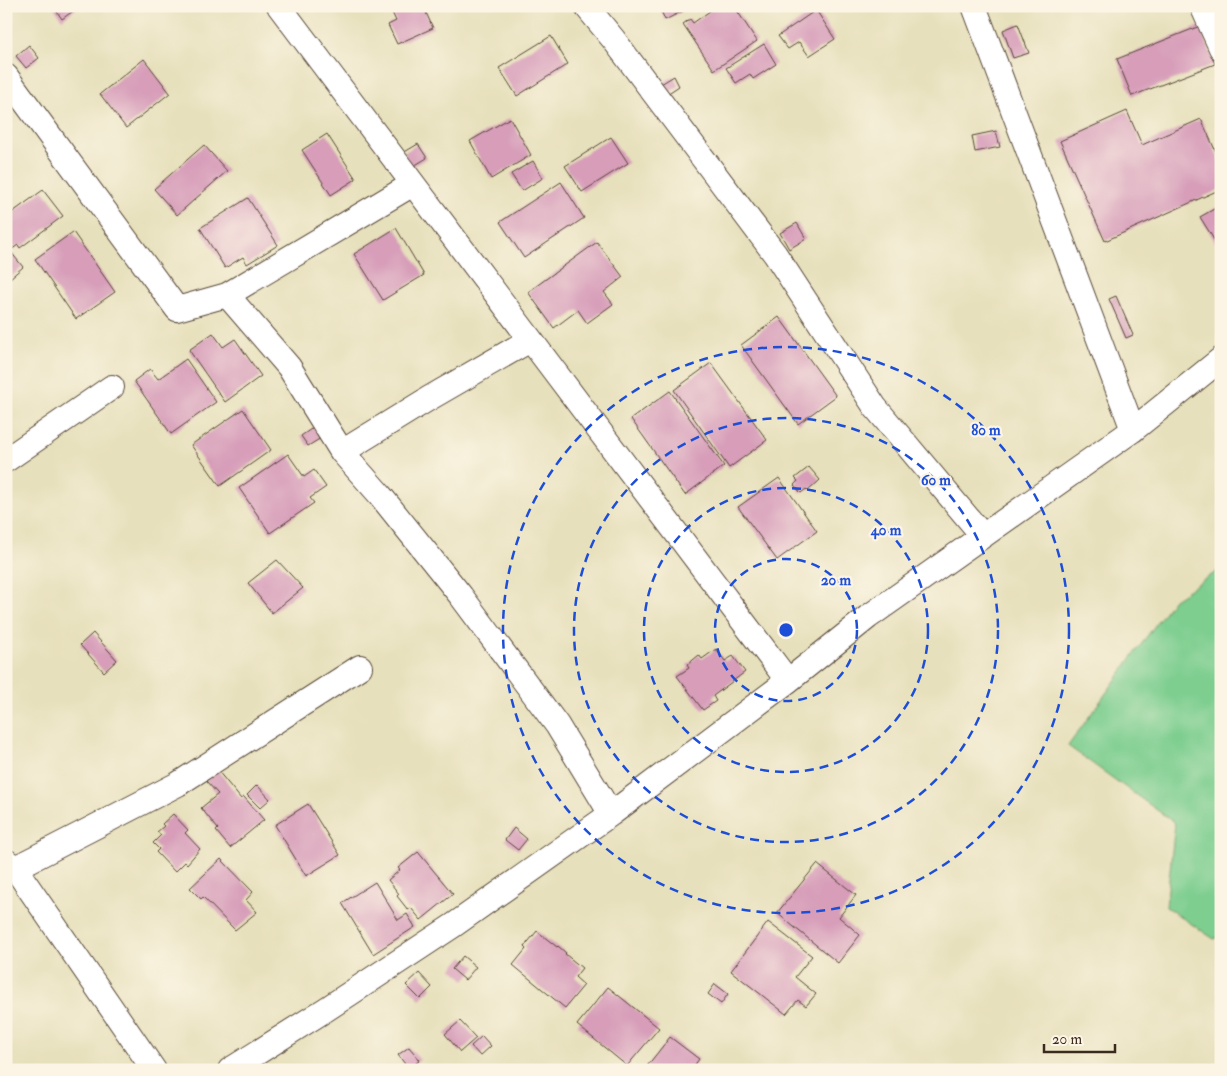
<svg xmlns="http://www.w3.org/2000/svg" width="1227" height="1076" font-family="'IM FELL Double Pica',serif">
  <rect width="100%" height="100%" fill="#fcf5e5"/>
  <filter id="ink" filterUnits="userSpaceOnUse"><feTurbulence type="fractalNoise" baseFrequency=".02" numOctaves="2"/><feDisplacementMap in="SourceGraphic" scale="10" xChannelSelector="R" yChannelSelector="G"/><feConvolveMatrix kernelMatrix="1 2 1 2 8 2 1 2 1" color-interpolation-filters="sRGB"/></filter>
  <filter id="wash" filterUnits="userSpaceOnUse"><feTurbulence type="fractalNoise" baseFrequency=".0096" numOctaves="4" result="noise"/><feDisplacementMap in="SourceGraphic" scale="20" xChannelSelector="R" yChannelSelector="G"/><feGaussianBlur stdDeviation="1.12" result="paint"/><feColorMatrix in="noise" values="0 0 0 0 0 0 0 0 0 0 0 0 0 0 0 0 0 1.4 0 .05"/><feComposite in="paint" operator="in"/></filter>
  <g filter="url(#wash)">
    <rect width="100%" height="100%" fill="#e7e0bc"/>
    <!-- green -->
    <path fill="#7dce8f" stroke="#5c7c56" d="M 1221,569 L 1221,936 L 1214,939 L 1166,907 L 1175,823 L 1068,746 L 1174,599 Z"/>
    <g id="blocks">
      <!-- building -->
      <path fill="#d79db9" d="M 53,6 L 80,6 L 62,19 Z
        M 389,6 L 423,6 L 433,28 L 397,44 L 388,25 L 396,21 Z
        M 659,6 L 693,6 L 665,20 Z
        M 717,6 L 734,6 L 757,41 L 714,70 L 683,24 L 690,19 L 693,23 Z
        M 816,10 L 835,39 L 809,56 L 799,42 L 788,49 L 778,36 Z
        M 1018,24 L 1029,53 L 1013,58 L 1003,30 Z
        M 1200,26 L 1215,64 L 1132,96 L 1117,59 Z
        M 551,36 L 568,64 L 517,96 L 499,68 Z
        M 764,44 L 776,64 L 753,79 L 750,74 L 736,83 L 726,68 Z
        M 29,45 L 39,58 L 26,68 L 16,56 Z
        M 144,59 L 170,93 L 126,128 L 100,94 Z
        M 674,76 L 679,86 L 667,94 L 661,84 Z
        M 1127,111 L 1142,145 L 1201,119 L 1221,163 L 1221,189 L 1105,241 L 1060,141 Z
        M 510,118 L 531,155 L 491,179 L 470,141 Z
        M 996,131 L 1000,147 L 975,152 L 972,136 Z
        M 327,134 L 356,179 L 331,195 L 302,150 Z
        M 611,137 L 628,163 L 582,192 L 565,166 Z
        M 418,144 L 427,158 L 412,167 L 403,153 Z
        M 204,145 L 227,171 L 177,215 L 154,189 Z
        M 533,161 L 543,178 L 522,191 L 511,174 Z
        M 561,182 L 584,218 L 524,258 L 500,222 Z
        M 43,190 L 63,216 L 20,248 L 18,245 L 11,250 L 6,243 L 6,217 Z
        M 248,198 L 278,245 L 247,264 L 243,257 L 225,268 L 200,228 Z
        M 1221,205 L 1221,251 L 1200,217 Z
        M 797,223 L 806,239 L 789,249 L 780,233 Z
        M 396,228 L 424,275 L 383,300 L 354,254 Z
        M 73,232 L 115,292 L 76,319 L 35,259 Z
        M 597,242 L 623,277 L 604,292 L 613,304 L 587,323 L 578,310 L 554,328 L 528,292 Z
        M 6,246 L 23,267 L 9,279 L 6,275 Z
        M 1116,296 L 1133,335 L 1126,338 L 1109,299 Z
        M 779,317 L 836,396 L 798,424 L 741,345 Z
        M 213,333 L 223,347 L 235,339 L 261,376 L 225,402 L 189,350 Z
        M 186,359 L 216,402 L 171,434 L 134,381 L 150,369 L 158,379 Z
        M 711,363 L 767,440 L 729,468 L 674,390 Z
        M 670,391 L 724,466 L 685,495 L 631,419 Z
        M 243,409 L 271,450 L 220,486 L 191,445 Z
        M 314,427 L 321,438 L 308,446 L 301,436 Z
        M 288,454 L 304,477 L 314,470 L 326,487 L 310,498 L 314,503 L 270,533 L 239,488 Z
        M 809,467 L 820,480 L 808,491 L 806,489 L 801,493 L 794,485 L 798,481 L 795,478 Z
        M 779,478 L 817,531 L 777,560 L 738,507 Z
        M 277,560 L 303,588 L 272,613 L 248,583 Z
        M 93,633 L 117,660 L 104,672 L 80,645 Z
        M 716,649 L 725,661 L 733,656 L 745,672 L 713,696 L 716,701 L 703,710 L 677,676 L 689,668 L 687,665 L 699,655 L 702,659 Z
        M 218,771 L 241,799 L 244,797 L 264,820 L 230,848 L 216,831 L 218,829 L 201,808 L 218,794 L 206,781 Z
        M 257,785 L 270,799 L 260,808 L 247,795 Z
        M 308,804 L 340,855 L 306,876 L 275,825 Z
        M 173,814 L 188,830 L 185,833 L 200,849 L 187,864 L 185,862 L 175,872 L 156,852 L 159,849 L 153,843 L 161,835 L 157,832 L 164,826 L 162,824 Z
        M 514,828 L 527,839 L 518,850 L 505,840 Z
        M 418,852 L 453,894 L 421,920 L 411,908 L 408,910 L 397,896 L 399,894 L 388,880 L 400,870 L 398,868 Z
        M 221,859 L 253,892 L 246,900 L 257,912 L 235,930 L 203,897 L 201,899 L 190,888 Z
        M 817,864 L 856,895 L 839,917 L 860,935 L 838,963 L 777,913 Z
        M 375,882 L 398,920 L 407,914 L 415,927 L 373,954 L 342,903 Z
        M 768,922 L 812,956 L 795,977 L 816,994 L 806,1006 L 798,1000 L 786,1014 L 731,971 Z
        M 537,931 L 557,947 L 558,946 L 566,953 L 565,954 L 582,968 L 575,977 L 584,985 L 565,1008 L 513,965 L 526,949 L 524,947 Z
        M 463,956 L 476,967 L 465,980 L 452,969 Z
        M 419,973 L 432,987 L 420,999 L 406,985 Z
        M 715,984 L 728,994 L 721,1004 L 708,994 Z
        M 608,987 L 659,1028 L 627,1066 L 577,1025 Z
        M 460,1021 L 476,1038 L 460,1052 L 445,1034 Z
        M 482,1036 L 491,1046 L 480,1056 L 471,1046 Z
        M 670,1037 L 699,1059 L 691,1070 L 644,1070 Z
        M 409,1047 L 420,1060 L 409,1069 L 398,1055 Z"/>
    </g>
  </g>
  <g filter="url(#ink)">
    <use href="#blocks" fill-opacity="0" stroke="#554536" stroke-width="1"/>
    <g fill="none" stroke-linecap="round" stroke-linejoin="round">
      <!-- street casing -->
      <g stroke="#554536" stroke-width="26">
        <path id="street" d="M 279,6 L 788,681
          M 586,6 L 614,40 L 775,254 L 875,407 L 983,536
          M 974,6 L 1133,430
          M 1202,6 L 1221,48
          M 6,76 L 177,309 L 227,295 L 289,367 L 342,452 L 380,495 L 461,596 L 557,725 L 611,814
          M 227,295 L 413,184
          M 342,452 L 428,399 L 530,340
          M 6,460 L 112,387
          M 6,861 L 15,868 L 154,1070
          M 15,868 L 178,784 L 360,667
          M 230,1070 L 325,1010 L 454,925 L 611,814 L 788,681 L 868,617 L 1133,430 L 1221,359"/>
      </g>
      <!-- street -->
      <use href="#street" stroke="#fff" stroke-width="24"/>
    </g>
  </g>
  <!-- distance rings -->
  <g fill="none" stroke="#1d4ed8" stroke-width="2.5" stroke-dasharray="9 6">
    <circle cx="786" cy="630" r="71"/>
    <circle cx="786" cy="630" r="142"/>
    <circle cx="786" cy="630" r="212"/>
    <circle cx="786" cy="630" r="283"/>
  </g>
  <circle cx="786" cy="630" r="8" fill="#1d4ed8" stroke="#fcf5e5" stroke-width="2.5"/>
  <g font-size="15" text-anchor="middle" font-weight="bold" fill="#1d4ed8" stroke="#fcf5e5" stroke-width="4.5" stroke-linejoin="round" paint-order="stroke">
    <text x="986" y="435">80 m</text>
    <text x="936" y="485">60 m</text>
    <text x="886" y="535">40 m</text>
    <text x="836" y="585">20 m</text>
  </g>
  <!-- margin -->
  <rect width="1227" height="1076" fill="none" stroke="#fcf5e5" stroke-width="25"/>
  <!-- scale -->
  <path d="M1044 1044v8h71v-8" fill="none" stroke="#3b2a1e" stroke-width="2.5"/>
  <text x="1052" y="1044" font-size="15" fill="#3b2a1e" stroke="#fcf5e5" stroke-width="4" paint-order="stroke">20 m</text>
</svg>
